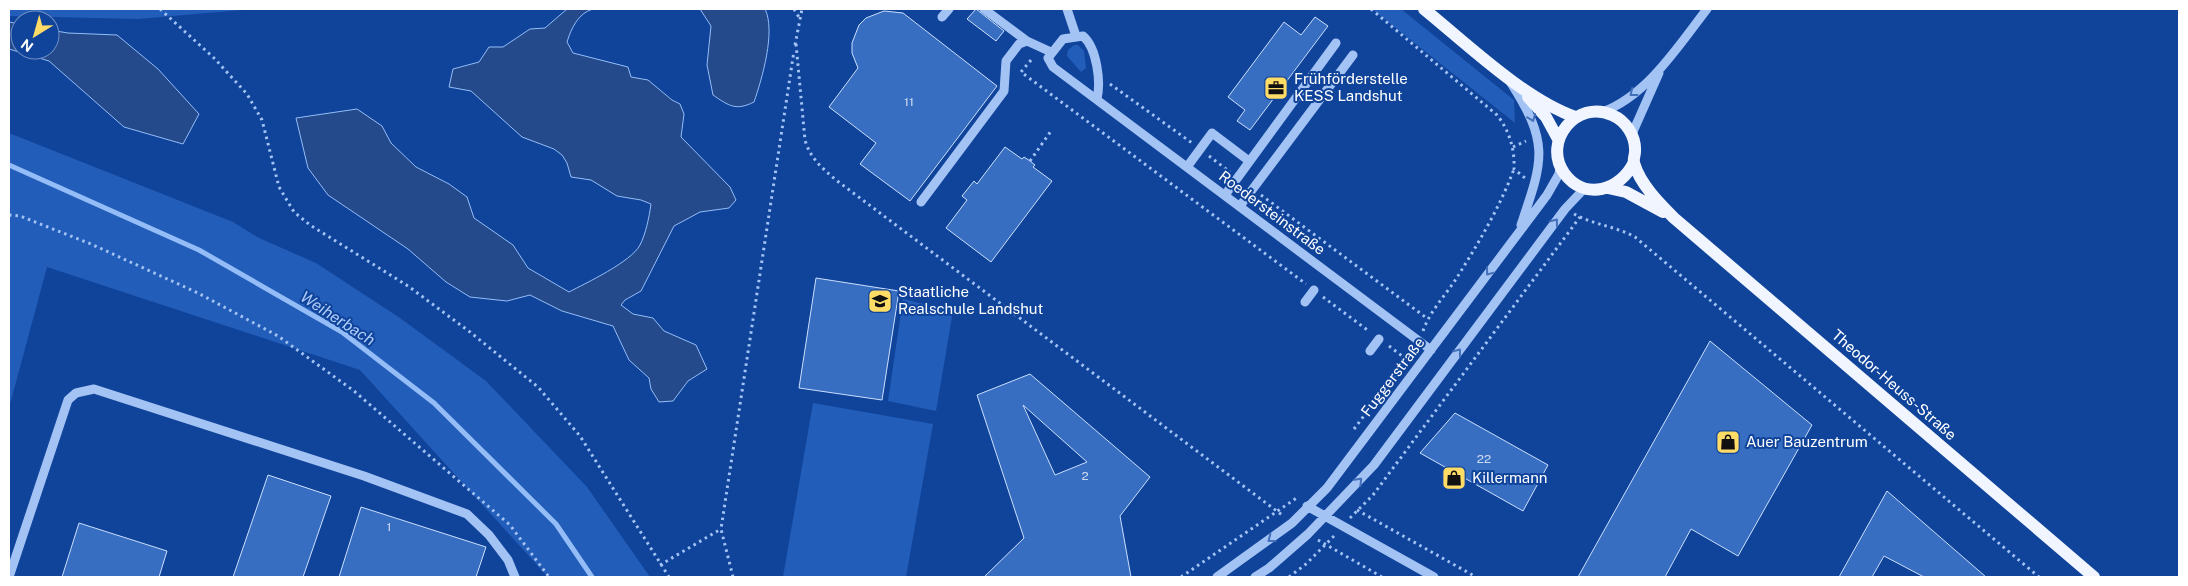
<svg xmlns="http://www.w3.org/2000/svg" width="2188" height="586" font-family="'Public Sans',sans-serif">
  <rect width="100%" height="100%" fill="#10449b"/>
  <!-- green -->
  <path fill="#225db9" d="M 9,9 L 253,9 L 138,19 L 9,16 Z
    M 1372,9 L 1401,9 L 1514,100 L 1515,123 Z
    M 1074,45 L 1078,45 L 1084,51 L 1086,68 L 1081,72 L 1067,56 L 1068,50 Z
    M 9,133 L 233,222 L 259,238 L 316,263 L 400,318 L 486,381 L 587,487 L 650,577 L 548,577 L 360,370 L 47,267 L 9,408 Z
    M 903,299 L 953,311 L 936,411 L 888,401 Z
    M 813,403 L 933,424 L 906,577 L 783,577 Z"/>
  <!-- water -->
  <path fill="#244a8b" stroke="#94bdf8" d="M 567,9 L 593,9 C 578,13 571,29 567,42 L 573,53 L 628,67 L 631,77 L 648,80 L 672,100 L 680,104 L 684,114 L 681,137 L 730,187 L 736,200 L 729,208 L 700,212 L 674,226 L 641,291 L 625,300 L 621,305 L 633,314 L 653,318 L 664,331 L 696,345 L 707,369 L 688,381 L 673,401 L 659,402 L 651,389 L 649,378 L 629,360 L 613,326 L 562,311 L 530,295 L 507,301 L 470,297 L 446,282 L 408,249 L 328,195 L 308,168 L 296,118 L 357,109 L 382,126 L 391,143 L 416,167 L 449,184 L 467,197 L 474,218 L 513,245 L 528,268 L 569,292 C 586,283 631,262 640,245 C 646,233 649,218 651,204 L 641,200 L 617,196 L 591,180 L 571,177 L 567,163 L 562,155 L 554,149 L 522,137 L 471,91 L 449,87 L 453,69 L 479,62 L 489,47 L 503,47 L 530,29 L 545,28 Z
    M 700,9 L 765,9 C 776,31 762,79 754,102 C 736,111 729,106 713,95 L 707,65 L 711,26 Z
    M 9,22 L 20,24 L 20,50 L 50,50 L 50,30 L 68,33 L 117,35 L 158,69 L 199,114 L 183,144 L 124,127 L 49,61 L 9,49 Z"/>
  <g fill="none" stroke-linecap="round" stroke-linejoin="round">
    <!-- stream -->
    <path stroke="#94bdf8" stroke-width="5" d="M 9,165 L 199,250 L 342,332 L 434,403 L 556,524 L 592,577"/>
  </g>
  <!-- building -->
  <path fill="#386ec2" stroke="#cbdffe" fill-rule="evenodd" d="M 976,9 L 1004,31 L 996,41 L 967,19 Z
    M 884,11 L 903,13 L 997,86 L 910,201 L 860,164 L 876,143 L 829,107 L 858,68 L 852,53 L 852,43 L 859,25 L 866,18 Z
    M 1315,17 L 1328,26 L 1250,130 L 1237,121 L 1245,110 L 1228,97 L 1284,22 L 1301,35 Z
    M 1005,147 L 1022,159 L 1024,157 L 1030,161 L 1035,165 L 1033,167 L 1052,181 L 991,262 L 946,228 L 967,200 L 962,196 L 974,181 L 977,184 Z
    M 816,278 L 899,291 L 882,400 L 799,388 Z
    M 1710,341 L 1812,425 L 1738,556 L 1691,529 L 1665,577 L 1578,577 Z
    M 1030,374 L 1150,477 L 1120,516 L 1131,577 L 984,577 L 1024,538 L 977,395 ZM 1023,405 L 1087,462 L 1055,475 Z
    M 1455,413 L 1548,465 L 1523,511 L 1420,453 Z
    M 268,475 L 331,496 L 303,577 L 233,577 Z
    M 1887,491 L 1986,577 L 1924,577 L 1884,556 L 1872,577 L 1839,577 Z
    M 361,507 L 486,547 L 476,577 L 339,577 Z
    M 79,523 L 167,551 L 159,577 L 62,577 Z"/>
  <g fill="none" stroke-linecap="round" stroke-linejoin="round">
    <!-- path -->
    <path stroke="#a3c3f5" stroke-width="3" stroke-dasharray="2.5 4" stroke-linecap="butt" d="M 160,9 L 214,58 L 247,94 L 262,120 L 279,187 L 294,212 L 310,225 L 408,286 L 470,332 L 538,387 L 580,436 L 669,577
      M 794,9 L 800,19
      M 1371,9 L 1497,115 C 1509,130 1515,149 1514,169 L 1525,178
      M 796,44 L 805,140 C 810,158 822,168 836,180 L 1282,515
      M 795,45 L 802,9
      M 1031,60 L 1021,72 L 1306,284
      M 1110,84 L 1192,143
      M 1513,147 L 1526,141
      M 1209,156 L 1230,172
      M 1030,161 L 1051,131
      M 1261,195 L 1428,319
      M 1574,214 C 1594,225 1615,226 1635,237 L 2039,577
      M 9,215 L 20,216 L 91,244 L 198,293 L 278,336 L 354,391 L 510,525 L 549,577
      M 1323,297 L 1370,332
      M 1423,331 C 1430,311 1445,296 1456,279 C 1478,244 1500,207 1514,169
      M 1389,346 L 1406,359
      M 1354,429 L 1403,364
      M 1357,510 L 1476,577
      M 1350,518 L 1373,495 L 1580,217
      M 1318,540 L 1382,577
      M 660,565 L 721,529
      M 733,577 L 721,529 L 794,51
      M 1181,577 L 1298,497
      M 1289,577 L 1306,564 L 1336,534"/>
    <!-- minor -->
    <path stroke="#a3c3f5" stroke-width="9" d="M 984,9 L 1027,41
      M 1067,9 L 1076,36
      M 942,17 L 949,9
      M 1511,83 C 1550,144 1543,160 1521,225
      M 1097,99 C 1101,82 1097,48 1083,36 L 1063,39 L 1048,58 L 1053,67 L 1431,350
      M 1602,112 C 1647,96 1679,45 1707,9
      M 1632,134 L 1659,73
      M 1187,167 L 1212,133 L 1249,161
      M 1225,195 L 1336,43
      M 921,202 L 1004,91 L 1006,61 L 1019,44 L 1027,41 L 1051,52
      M 1240,206 L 1353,55
      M 1305,302 L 1314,290
      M 1370,351 L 1379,339
      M 1307,506 L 1434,577
      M 9,577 L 68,400 L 76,393 L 94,389 L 364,476 L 467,514 L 489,535 L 508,560 L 515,577
      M 1217,577 L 1292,523 L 1327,488 L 1547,195 L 1559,174 L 1560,167
      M 1255,577 L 1269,568 L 1308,534 L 1374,465 L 1565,209 L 1582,191 L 1590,189"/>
    <!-- major -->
    <path stroke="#f0f5ff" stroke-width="12" d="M 1424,9 C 1467,44 1524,99 1575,117
      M 1528,97 L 1546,117 L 1558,139
      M 1634,162 C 1621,190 1585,202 1564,173 C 1542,141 1577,99 1612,115 C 1626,121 1636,136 1635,152 C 1635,155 1633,159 1634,163 C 1640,184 1659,203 1674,218 L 2094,577
      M 1608,188 L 1626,192 L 1663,212"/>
  </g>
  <!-- one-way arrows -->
  <defs><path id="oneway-chevron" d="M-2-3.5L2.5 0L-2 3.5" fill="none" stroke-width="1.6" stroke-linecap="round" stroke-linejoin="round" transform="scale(1.25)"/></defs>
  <g stroke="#4370ba">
    <use href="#oneway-chevron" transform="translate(1633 93) rotate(142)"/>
    <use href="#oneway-chevron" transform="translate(1532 118) rotate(69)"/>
    <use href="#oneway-chevron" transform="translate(1555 222) rotate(-53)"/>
    <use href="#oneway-chevron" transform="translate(1489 272) rotate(127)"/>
    <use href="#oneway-chevron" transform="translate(1458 352) rotate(-53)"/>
    <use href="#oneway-chevron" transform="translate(1359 481) rotate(-46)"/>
    <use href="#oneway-chevron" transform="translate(1271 539) rotate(143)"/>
  </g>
  <!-- icons -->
  <defs>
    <g id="office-square" transform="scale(1.25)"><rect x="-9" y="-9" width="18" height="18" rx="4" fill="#ffdc66" stroke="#10449b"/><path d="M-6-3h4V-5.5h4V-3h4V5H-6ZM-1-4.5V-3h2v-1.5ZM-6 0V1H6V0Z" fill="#111"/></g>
    <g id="school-square" transform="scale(1.25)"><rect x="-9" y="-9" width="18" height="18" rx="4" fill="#ffdc66" stroke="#10449b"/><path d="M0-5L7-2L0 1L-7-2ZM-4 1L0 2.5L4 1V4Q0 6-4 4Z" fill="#111"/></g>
    <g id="shop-square" transform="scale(1.25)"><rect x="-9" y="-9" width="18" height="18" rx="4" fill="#ffdc66" stroke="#10449b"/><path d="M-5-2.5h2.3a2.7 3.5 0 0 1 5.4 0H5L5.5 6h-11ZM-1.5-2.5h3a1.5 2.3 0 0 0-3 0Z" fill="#111"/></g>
  </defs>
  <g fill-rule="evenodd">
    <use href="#office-square" x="1276" y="88"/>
    <use href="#school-square" x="880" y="301"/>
    <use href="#shop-square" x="1728" y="442"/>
    <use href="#shop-square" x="1454" y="478"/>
  </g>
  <g text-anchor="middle" stroke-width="4" stroke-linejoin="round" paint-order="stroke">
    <!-- number labels -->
    <g font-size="12" fill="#cddbf0">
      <text x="909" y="106">11</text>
      <text x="1484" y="463">22</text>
      <text x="1085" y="480">2</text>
      <text x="389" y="531">1</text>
    </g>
    <!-- poi labels -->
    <g font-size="15" fill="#fff" stroke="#10449b" text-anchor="start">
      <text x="1294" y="84">Frühförderstelle<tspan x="1294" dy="17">KESS Landshut</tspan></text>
      <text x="898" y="297">Staatliche<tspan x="898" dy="17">Realschule Landshut</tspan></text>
      <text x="1746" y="447">Auer Bauzentrum</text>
      <text x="1472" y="483">Killermann</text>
    </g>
    <!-- street labels -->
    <g font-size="15" fill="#fff" stroke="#10449b">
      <text transform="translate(1272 213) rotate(37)" y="5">Roedersteinstraße</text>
      <text transform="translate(1393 377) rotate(-53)" y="5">Fuggerstraße</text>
      <text transform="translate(1894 385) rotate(41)" y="5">Theodor-Heuss-Straße</text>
    </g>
    <!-- water labels -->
    <g font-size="16" font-style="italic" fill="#afcdfb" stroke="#10449b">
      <text transform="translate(338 318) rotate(33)" y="6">Weiherbach</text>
    </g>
  </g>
  <!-- border -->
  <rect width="2188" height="586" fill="none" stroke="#ffffff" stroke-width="20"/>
  <!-- north arrow -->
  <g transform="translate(35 35) rotate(217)"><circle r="24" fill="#10449b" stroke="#708fc3"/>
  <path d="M0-4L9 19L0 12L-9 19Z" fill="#ffdc66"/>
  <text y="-8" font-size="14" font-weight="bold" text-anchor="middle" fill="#ffffff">N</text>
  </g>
</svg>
